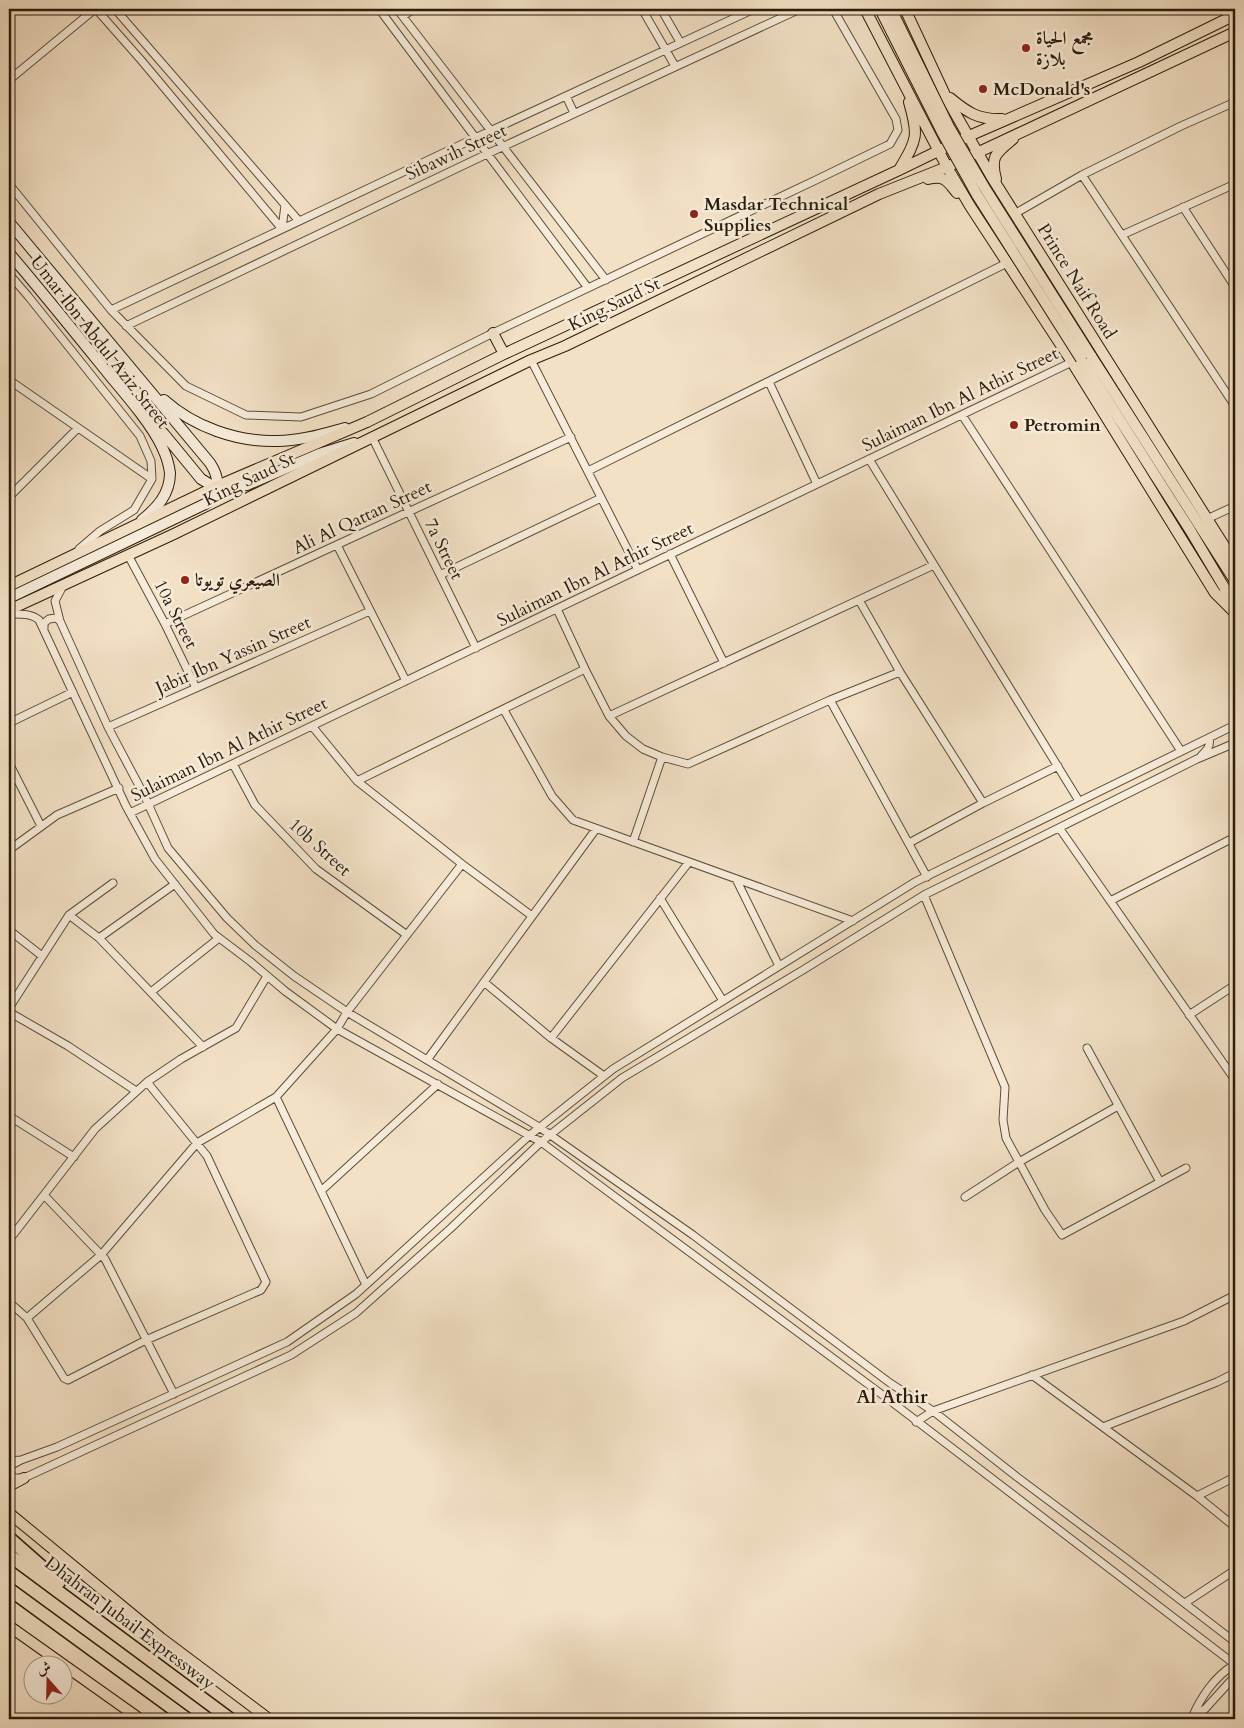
<svg xmlns="http://www.w3.org/2000/svg" width="1244" height="1728" font-family="Cardo,Amiri,serif">
  <rect width="100%" height="100%" fill="#f3e1c6"/>
  <filter id="stains"><feTurbulence type="fractalNoise" baseFrequency=".004" numOctaves="4"/><feColorMatrix values="0 0 0 0 .2 0 0 0 0 .09 0 0 0 0 .02 0 0 0 .5 -.17"/></filter>
  <radialGradient id="worn" r=".72"><stop offset=".6" stop-color="#630" stop-opacity="0"/><stop offset="1" stop-color="#630" stop-opacity=".3"/></radialGradient>
  <g fill="none" stroke-linecap="round" stroke-linejoin="round">
    <!-- street casing -->
    <g stroke="#5d4d3a" stroke-width="9">
      <path id="street" d="M 96,9 L 141,60 L 282,229
        M 115,9 L 299,221
        M 379,9 L 588,288
        M 397,9 L 606,280
        M 642,9 L 675,66
        M 661,9 L 680,42
        M 403,16 L 414,9
        M 9,80 L 95,9
        M 566,96 L 574,113
        M 1082,175 L 1235,406
        M 9,184 L 111,310 L 186,386 L 246,415 L 301,417 L 371,394 L 493,333 L 818,179 L 890,144 L 898,130 L 896,119 L 833,9
        M 1183,207 L 1235,287
        M 1016,213 L 1082,175 L 1181,126 L 1235,102
        M 282,229 L 285,205
        M 1122,235 L 1235,184
        M 9,274 L 28,296 L 140,436 L 151,461 L 152,479 L 134,510 L 100,531 L 79,549
        M 111,310 L 475,138 L 754,9
        M 126,326 L 487,154 L 800,9
        M 531,360 L 638,570
        M 9,380 L 152,479
        M 769,382 L 817,484
        M 962,415 L 1181,751
        M 372,437 L 476,648
        M 869,459 L 1079,801
        M 588,471 L 1007,263
        M 9,497 L 78,428
        M 1209,518 L 1235,506
        M 337,545 L 406,681
        M 670,554 L 724,663
        M 128,555 L 165,624 L 196,688
        M 440,575 L 601,498
        M 63,586 L 55,601 L 60,621 L 108,727 L 145,797 L 168,848 L 227,918 L 255,945 L 294,976 L 347,1012 L 539,1127 L 693,1235 L 890,1383 L 933,1411 L 1017,1477 L 1127,1559 L 1235,1642
        M 859,600 L 900,672 L 983,803
        M 557,609 L 585,669 L 609,716 L 626,736 L 643,749 L 662,757 L 688,764 L 830,700 L 900,672
        M 9,614 C 19,614 31,613 39,620 L 126,806 L 155,859 L 214,934 L 251,962 L 285,991 L 337,1029 L 541,1142 L 884,1396 L 1233,1663
        M 165,624 L 571,437
        M 44,628 L 44,623 L 49,619 L 56,618 L 60,621
        M 830,700 L 927,877
        M 504,710 L 552,796 L 573,820 L 853,921
        M 609,716 L 934,565
        M 9,723 L 73,692
        M 312,726 L 357,781 L 462,864 L 532,916
        M 108,727 L 370,611
        M 1201,756 C 1207,750 1211,746 1209,738
        M 9,763 L 41,826
        M 233,764 L 255,805 L 316,869 L 407,935
        M 357,781 L 585,669
        M 130,813 L 1072,362
        M 1060,829 L 1235,1080
        M 633,842 L 662,757
        M 909,843 L 983,803 L 1058,766
        M 9,850 L 57,815 L 119,788
        M 736,879 L 779,966
        M 924,895 L 1005,1087 L 1003,1120 L 1006,1138 L 1045,1210 L 1062,1235 L 1186,1168
        M 660,898 L 723,1001
        M 1110,901 L 1235,837
        M 69,915 L 99,938 L 203,1047
        M 9,930 L 42,956
        M 99,938 L 175,884
        M 484,982 L 551,1038 L 604,1076
        M 151,992 L 219,938
        M 9,1008 L 69,915 L 113,883
        M 9,1012 L 68,1046 L 136,1091
        M 1189,1015 L 1235,985
        M 551,1038 L 689,862
        M 1087,1048 L 1160,1182
        M 427,1060 L 596,829
        M 276,1097 L 366,1285
        M 9,1116 L 74,1157
        M 321,1191 L 438,1084
        M 44,1195 L 105,1259 L 174,1394
        M 965,1197 L 1019,1162 L 1118,1106
        M 9,1240 L 95,1129 L 147,1082 L 181,1059 L 236,1028 L 267,976
        M 9,1302 L 27,1318 L 64,1378 L 68,1380 L 146,1340 L 261,1290 L 266,1282 L 207,1156 L 147,1082
        M 27,1318 L 101,1255 L 197,1143 L 276,1097 L 337,1029 L 347,1012 L 462,864
        M 1032,1375 L 1197,1496 L 1235,1527
        M 916,1422 L 933,1411 L 1184,1321 L 1235,1295
        M 1103,1427 L 1217,1382 L 1235,1373
        M 21,1460 L 10,1466 L 10,1473 L 14,1478 L 24,1478 L 291,1355 L 356,1313 L 451,1228 L 541,1142 L 622,1078 L 803,970 L 924,895 L 1197,759 L 1235,743
        M 9,1461 L 21,1460 L 57,1447 L 287,1342 L 356,1294 L 530,1135 L 613,1069 L 915,882 L 1235,725
        M 1197,1496 L 1235,1477
        M 1185,1603 L 1235,1570
        M 1193,1717 L 1205,1709 L 1235,1676
        M 1192,1718 C 1200,1698 1215,1676 1234,1665"/>
    </g>
    <!-- secondary casing -->
    <g stroke="#2b1c0b" stroke-width="12">
      <path id="secondary" d="M 9,222 L 210,463 C 220,478 221,494 205,504 L 9,598
        M 9,253 C 44,294 77,335 111,377 C 127,396 152,425 162,447 C 166,455 169,465 170,473 C 170,494 157,508 142,520
        M 164,400 C 194,427 237,442 277,441 C 300,441 323,434 345,428
        M 149,419 L 164,434 L 201,479 L 211,485 L 224,488 L 247,485 L 319,454 L 354,443"/>
    </g>
    <!-- primary casing -->
    <g stroke="#2b1c0b" stroke-width="12">
      <path id="primary" d="M 865,9 L 947,167 L 970,206 L 1072,362 L 1215,593 L 1235,613
        M 905,9 L 947,99 L 991,176 L 1235,563
        M 950,98 C 967,112 978,120 1002,119
        M 899,170 C 917,139 919,137 909,102
        M 928,179 C 945,175 947,181 957,193
        M 996,179 C 990,156 996,153 1013,139
        M 493,333 L 504,354
        M 1091,356 L 1235,581
        M 1081,359 L 1190,530 L 1224,587 L 1234,608
        M 9,586 L 217,486 L 367,422 L 504,354 L 899,170 L 969,136 L 1139,62 L 1235,15
        M 9,610 L 174,534 L 531,360 L 565,346 L 879,194 L 947,167 L 1235,32
        M 9,1486 L 24,1478
        M 9,1513 L 161,1638 L 269,1719
        M 9,1626 L 140,1719"/>
    </g>
    <!-- highway casing -->
    <g stroke="#2b1c0b" stroke-width="15">
      <path id="highway" d="M 9,1538 L 59,1582
        M 9,1555 L 230,1719
        M 9,1589 L 187,1719"/>
    </g>
    <!-- street -->
    <use href="#street" stroke="#f7ecda" stroke-width="7"/>
    <!-- secondary -->
    <use href="#secondary" stroke="#f7ecda" stroke-width="10"/>
    <!-- primary -->
    <use href="#primary" stroke="#f3e1c6" stroke-width="10"/>
    <!-- highway -->
    <use href="#highway" stroke="#f3e1c6" stroke-width="12"/>
    <!-- primary-bridge casing -->
    <g stroke="#2b1c0b" stroke-width="12" stroke-linecap="butt">
      <path id="primary-bridge" d="M 880,9 L 942,132 L 977,195 L 1081,359
        M 891,9 L 949,127 L 986,190 L 1091,356"/>
    </g>
    <!-- primary-bridge -->
    <use href="#primary-bridge" stroke="#f3e1c6" stroke-width="10"/>
  </g>
  <!-- markers -->
  <g fill="#8f2418" stroke="#f7ecda" stroke-width="2">
    <circle cx="1026" cy="48" r="5"/>
    <circle cx="983" cy="89" r="5"/>
    <circle cx="694" cy="214" r="5"/>
    <circle cx="1014" cy="425" r="5"/>
    <circle cx="185" cy="580" r="5"/>
  </g>
  <g text-anchor="middle" stroke-width="5" stroke-linejoin="round" paint-order="stroke">
    <!-- poi labels -->
    <g font-size="18" font-weight="bold" fill="#2b1c0b" stroke="#f7ecda" text-anchor="start">
      <text x="1036" y="44">مجمع الحياة<tspan x="1036" dy="21">بلازة</tspan></text>
      <text x="993" y="95">McDonald's</text>
      <text x="704" y="210">Masdar Technical<tspan x="704" dy="21">Supplies</tspan></text>
      <text x="1024" y="431">Petromin</text>
      <text x="195" y="586">الصيعري تويوتا</text>
    </g>
    <!-- street labels -->
    <g font-size="18" fill="#2b1c0b" stroke="#f7ecda">
      <text transform="translate(456 152) rotate(-25)" y="6">Sibawih Street</text>
      <text transform="translate(1077 281) rotate(58)" y="6">Prince Naif Road</text>
      <text transform="translate(614 304) rotate(-26)" y="6">King Saud St</text>
      <text transform="translate(100 342) rotate(52)" y="6">Umar Ibn Abdul Aziz Street</text>
      <text transform="translate(960 399) rotate(-26)" y="6">Sulaiman Ibn Al Athir Street</text>
      <text transform="translate(249 479) rotate(-26)" y="6">King Saud St</text>
      <text transform="translate(362 517) rotate(-25)" y="6">Ali Al Qattan Street</text>
      <text transform="translate(444 549) rotate(64)" y="6">7a Street</text>
      <text transform="translate(595 574) rotate(-26)" y="6">Sulaiman Ibn Al Athir Street</text>
      <text transform="translate(176 614) rotate(63)" y="6">10a Street</text>
      <text transform="translate(233 655) rotate(-24)" y="6">Jabir Ibn Yassin Street</text>
      <text transform="translate(229 749) rotate(-26)" y="6">Sulaiman Ibn Al Athir Street</text>
      <text transform="translate(320 847) rotate(42)" y="6">10b Street</text>
      <text transform="translate(130 1623) rotate(37)" y="6">Dhahran Jubail Expressway</text>
    </g>
    <!-- neighbourhood labels -->
    <g font-size="19" font-weight="bold" fill="#2b1c0b" stroke="#f7ecda">
      <text x="892" y="1403">Al Athir</text>
    </g>
  </g>
  <!-- margin -->
  <rect width="1244" height="1728" fill="none" stroke="#f3e1c6" stroke-width="30"/>
  <rect x="10" y="10" width="1224" height="1708" fill="none" stroke="#2b1c0b" stroke-width="2.5"/>
  <rect x="15" y="15" width="1214" height="1698" fill="none" stroke="#2b1c0b"/>
  <!-- north arrow -->
  <g transform="translate(48 1680) rotate(340)"><circle r="24" fill="#f7ecda" stroke="#a59987"/>
  <path d="M0-4L9 19L0 12L-9 19Z" fill="#8f2418"/>
  <text y="-8" font-size="14" font-weight="bold" text-anchor="middle" fill="#2b1c0b">ش</text>
  </g>
  <rect width="100%" height="100%" filter="url(#stains)"/>
  <rect width="100%" height="100%" fill="url(#worn)"/>
</svg>
